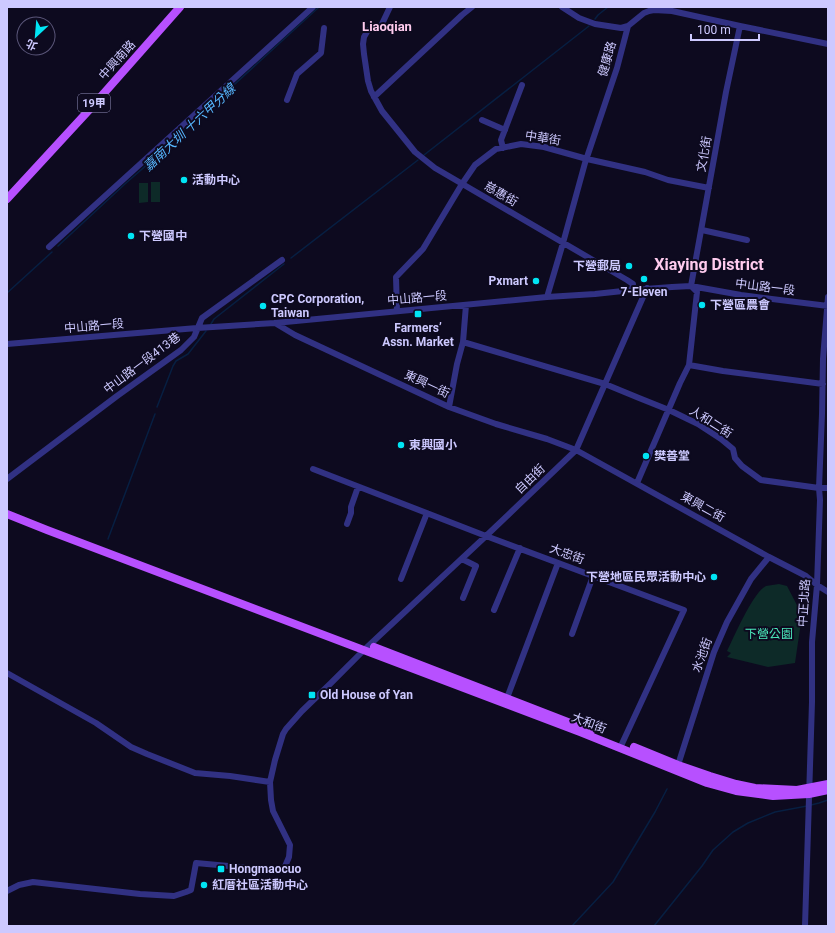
<svg xmlns="http://www.w3.org/2000/svg" width="835" height="933" font-family="Roboto,'Noto Sans TC',sans-serif">
  <rect width="100%" height="100%" fill="#0d0a1f"/>
  <!-- green -->
  <path fill="#0d2a28" d="M 151,182 L 160,182 L 160,202 L 151,202 Z
    M 139,183 L 148,183 L 148,202 L 139,203 Z
    M 779,584 L 787,586 L 799,609 L 801,622 L 795,663 L 768,667 L 727,657 L 731,653 L 727,651 C 734,637 753,592 766,586 C 770,585 775,585 779,584 Z"/>
  <g fill="none" stroke-linecap="round" stroke-linejoin="round">
    <!-- stream -->
    <path stroke="#071f42" stroke-width="1.5" d="M 595,19 L 598,15 L 608,7
      M 424,155 L 589,26
      M 58,246 L 126,183 L 164,150 L 178,136 L 319,7
      M 291,258 L 418,160
      M 7,293 L 52,252
      M 211,324 L 214,319 L 284,264
      M 157,407 L 173,366 L 176,361 L 188,354 L 206,331
      M 108,539 L 155,414
      M 811,805 L 819,803 L 828,800
      M 572,926 L 613,882 L 655,812 L 667,789
      M 654,926 L 702,866 L 713,850 L 733,832 L 748,823 L 775,812 L 807,806"/>
    <!-- minor -->
    <path stroke="#313183" stroke-width="6" d="M 390,7 L 381,26 L 368,30 L 364,37 L 363,44 L 364,54 L 368,81 L 371,91 L 382,111 L 415,152 L 435,168 L 627,280 L 633,284 L 632,290
      M 562,7 L 579,18 L 595,24 L 621,28 L 628,26
      M 374,97 L 462,15 L 472,7
      M 287,100 L 297,74 L 321,53 L 324,28
      M 482,120 L 505,130
      M 503,148 L 501,140 L 522,85
      M 702,230 L 747,240
      M 49,247 L 313,7
      M 691,286 L 726,92 L 740,26
      M 547,297 L 563,243 L 585,163 L 617,68 L 628,26 L 644,13 L 649,11 L 654,10 L 672,11 L 740,26 L 828,44
      M 397,311 L 396,277 L 423,249 L 462,184 L 475,165 L 496,149 L 521,144 L 544,147 L 587,159 L 645,172 L 668,180 L 709,188
      M 275,323 L 295,335 L 449,407 L 496,424 L 547,439 L 576,450 L 769,557 L 806,576 L 817,585 L 828,592
      M 463,342 L 605,384 L 639,398 L 669,410 L 698,424 L 721,439 L 733,449 L 735,458 L 742,466 L 761,480 L 819,488 L 828,488
      M 7,344 L 197,328 L 275,323 L 547,297 L 595,294 L 632,290 L 672,287 L 691,286 L 741,295 L 828,306
      M 689,365 L 723,371 L 823,384
      M 449,407 L 457,364 L 463,342 L 466,305
      M 313,469 L 486,536 L 684,610 L 620,748
      M 7,479 L 117,396 L 181,350 L 194,337 L 202,318 L 282,260
      M 637,483 L 680,383 L 689,365 L 697,292 L 691,286
      M 347,524 L 351,513 L 351,507 L 358,487
      M 462,559 L 476,566 L 463,598
      M 401,579 L 427,513
      M 494,610 L 520,548
      M 572,634 L 593,576
      M 7,673 L 96,723 L 131,747 L 147,754 L 195,773 L 230,776 L 270,782
      M 507,698 L 558,563
      M 675,768 L 678,765 L 714,652 L 727,622 L 751,579 L 769,557
      M 7,891 L 19,885 L 33,882 L 140,894 L 174,896 L 186,892 L 191,890 L 196,863 L 283,871 L 289,857 L 290,845 L 273,811 L 271,800 L 270,782 L 275,760 L 283,734 L 286,729 L 302,711 L 330,684 L 364,650 L 486,536 L 576,450 L 647,288
      M 805,926 L 812,702 L 812,642 L 817,585 L 820,500 L 819,488 L 822,414 L 823,359 L 828,297"/>
    <!-- major -->
    <path stroke="#b750ff" stroke-width="8" d="M 7,199 L 90,109 L 180,7
      M 7,514 L 47,530 L 580,732 L 707,783 L 736,791 L 773,796 L 809,794 L 828,790
      M 374,647 L 591,731
      M 634,747 L 678,765 L 710,776 L 736,784 L 755,788 L 797,790 L 828,784"/>
  </g>
  <!-- markers -->
  <g fill="#00e5f4" stroke="#0d0a1f" stroke-width="1.5">
    <circle cx="184" cy="180" r="4"/>
    <circle cx="131" cy="236" r="4"/>
    <circle cx="629" cy="266" r="4"/>
    <circle cx="644" cy="279" r="4"/>
    <circle cx="536" cy="281" r="4"/>
    <circle cx="702" cy="305" r="4"/>
    <circle cx="263" cy="306" r="4"/>
    <rect x="414" y="310" width="8" height="8" rx="2"/>
    <circle cx="401" cy="445" r="4"/>
    <circle cx="646" cy="456" r="4"/>
    <circle cx="714" cy="577" r="4"/>
    <rect x="308" y="691" width="8" height="8" rx="2"/>
    <rect x="217" y="865" width="8" height="8" rx="2"/>
    <circle cx="204" cy="885" r="4"/>
  </g>
  <g text-anchor="middle" stroke-width="4" stroke-linejoin="round" paint-order="stroke">
    <!-- shield labels -->
    <rect fill="#0d0a1f" stroke="#9390bc" stroke-width="1" x="78" y="94" width="32" height="18" rx="3"/>
    <g font-size="11" font-weight="bold" fill="#cdc9ff">
      <text x="94" y="107">19甲</text>
    </g>
    <!-- street labels -->
    <g font-size="12" fill="#cdc9ff" stroke="#0d0a1f">
      <text transform="translate(607 59) rotate(-74)" y="4">健康路</text>
      <text transform="translate(117 60) rotate(-48)" y="4">中興南路</text>
      <text transform="translate(543 138) rotate(9)" y="4">中華街</text>
      <text transform="translate(704 154) rotate(-80)" y="4">文化街</text>
      <text transform="translate(501 194) rotate(30)" y="4">慈惠街</text>
      <text transform="translate(765 287) rotate(7)" y="4">中山路一段</text>
      <text transform="translate(417 298) rotate(-5)" y="4">中山路一段</text>
      <text transform="translate(94 326) rotate(-5)" y="4">中山路一段</text>
      <text transform="translate(142 363) rotate(-37)" y="4">中山路一段413巷</text>
      <text transform="translate(427 384) rotate(25)" y="4">東興一街</text>
      <text transform="translate(711 422) rotate(32)" y="4">人和二街</text>
      <text transform="translate(530 479) rotate(-44)" y="4">自由街</text>
      <text transform="translate(703 507) rotate(29)" y="4">東興二街</text>
      <text transform="translate(567 554) rotate(20)" y="4">大忠街</text>
      <text transform="translate(804 603) rotate(-86)" y="4">中正北路</text>
      <text transform="translate(702 655) rotate(-70)" y="4">水池街</text>
      <text transform="translate(589 723) rotate(21)" y="4">大和街</text>
    </g>
    <!-- poi labels -->
    <g font-size="12" font-weight="bold" fill="#cdc9ff" stroke="#0d0a1f" text-anchor="start">
      <text x="192" y="184">活動中心</text>
      <text x="139" y="240">下營國中</text>
      <text x="621" y="270" text-anchor="end">下營郵局</text>
      <text x="528" y="285" text-anchor="end">Pxmart</text>
      <text x="644" y="296" text-anchor="middle">7-Eleven</text>
      <text x="271" y="303">CPC Corporation,<tspan x="271" dy="14">Taiwan</tspan></text>
      <text x="710" y="309">下營區農會</text>
      <text x="418" y="332" text-anchor="middle">Farmers’<tspan x="418" dy="14">Assn. Market</tspan></text>
      <text x="409" y="449">東興國小</text>
      <text x="654" y="460">樊善堂</text>
      <text x="706" y="581" text-anchor="end">下營地區民眾活動中心</text>
      <text x="320" y="699">Old House of Yan</text>
      <text x="229" y="873">Hongmaocuo</text>
      <text x="212" y="889">紅厝社區活動中心</text>
    </g>
    <!-- park labels -->
    <g font-size="12" fill="#4be9bb" stroke="#0d0a1f">
      <text x="769" y="638">下營公園</text>
    </g>
    <!-- neighbourhood labels -->
    <g font-size="13" font-weight="bold" fill="#ffcbee" stroke="#0d0a1f">
      <text x="387" y="31">Liaoqian</text>
    </g>
    <!-- water labels -->
    <g font-size="13" font-style="italic" fill="#57b7ff" stroke="#0d0a1f">
      <text transform="translate(189 127) rotate(-43)" y="5">嘉南大圳 十六甲分線</text>
    </g>
    <!-- district labels -->
    <g font-size="16" font-weight="bold" fill="#ffcbee" stroke="#0d0a1f">
      <text x="709" y="270">Xiaying District</text>
    </g>
  </g>
  <!-- border -->
  <rect width="835" height="933" fill="none" stroke="#cdc9ff" stroke-width="16"/>
  <!-- north arrow -->
  <g transform="translate(36 36) rotate(206)"><circle r="19" fill="#0d0a1f" stroke="#5a5679"/>
  <path d="M0-3L7 15L0 10L-7 15Z" fill="#00e5f4"/>
  <text y="-6" font-size="11" font-weight="bold" text-anchor="middle" fill="#cdc9ff">北</text>
  </g>
  <!-- scale -->
  <path d="M691 34v6h68v-6" fill="none" stroke="#cdc9ff" stroke-width="2"/>
  <text x="697" y="34" font-size="12" fill="#cdc9ff" stroke="#0d0a1f" stroke-width="3" paint-order="stroke">100 m</text>
</svg>
